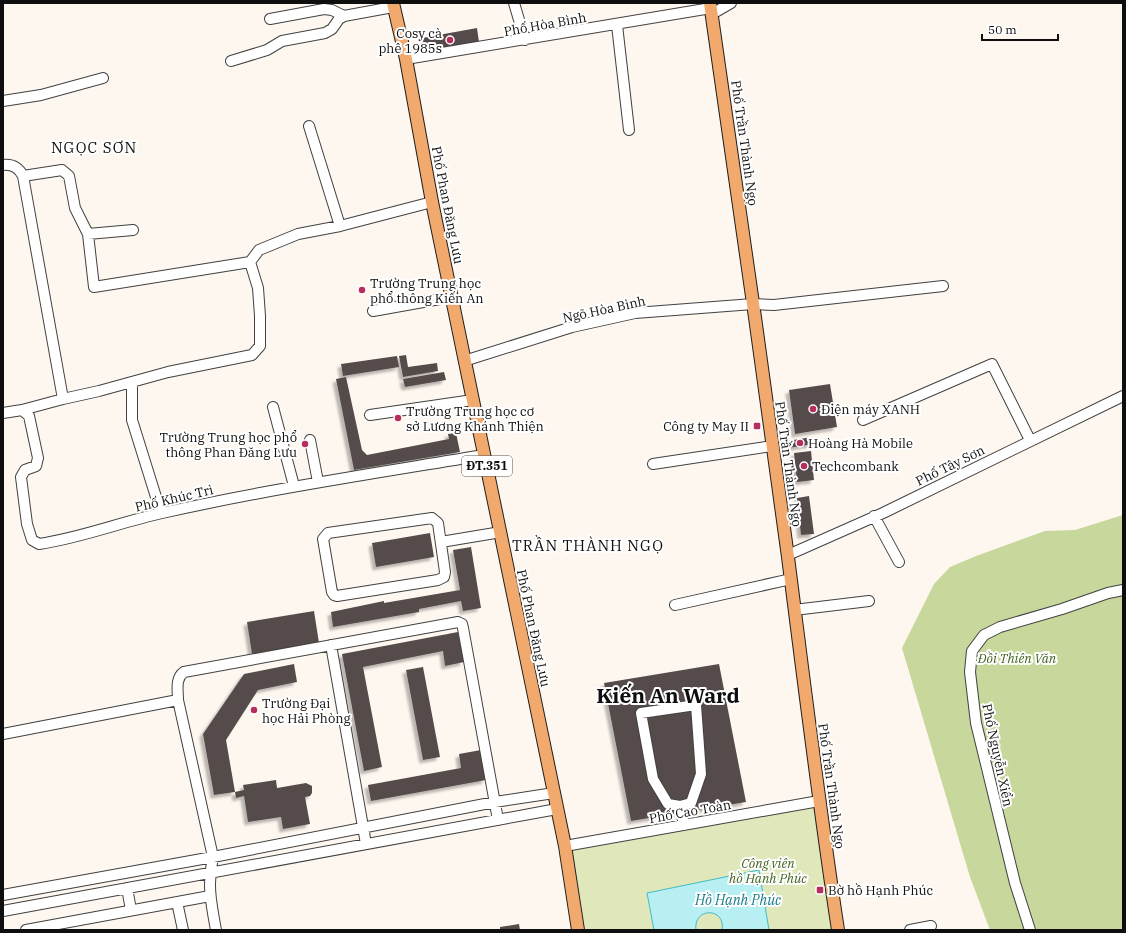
<svg xmlns="http://www.w3.org/2000/svg" width="1126" height="933" font-family="'IBM Plex Serif',serif">
  <defs>
    <filter id="shadow"><feDropShadow dx="-3.5" dy="3.5" stdDeviation="1" flood-color="#0004"/></filter>
  </defs>
  <rect width="100%" height="100%" fill="#fef7f0"/>
  <!-- green -->
  <path fill="#dfe7bb" d="M 819,801 L 837,930 L 579,930 L 565,846 Z"/>
  <!-- forest -->
  <path fill="#c8d79b" d="M 1123,515 L 1123,930 L 990,930 L 970,877 L 902,648 L 934,584 L 950,567 L 976,556 L 1045,531 L 1075,530 Z"/>
  <!-- water -->
  <path fill="#b7eff3" stroke="#42bac6" d="M 759,870 L 769,930 L 722,930 C 726,907 693,907 696,930 L 654,930 L 647,893 Z"/>
  <!-- building -->
  <path fill="#564c4b" filter="url(#shadow)" d="M 477,28 L 479,42 L 424,52 L 422,38 Z
    M 406,355 L 408,367 L 437,363 L 438,371 L 403,377 L 399,356 Z
    M 397,356 L 399,367 L 343,376 L 341,364 Z
    M 444,372 L 446,380 L 405,387 L 403,379 Z
    M 346,377 L 362,450 L 367,455 L 449,439 L 448,434 L 456,433 L 460,452 L 354,470 L 336,379 Z
    M 830,384 L 837,427 L 795,434 L 789,390 Z
    M 812,437 L 813,444 L 788,448 L 787,441 Z
    M 811,451 L 814,480 L 797,482 L 794,453 Z
    M 809,496 L 814,534 L 801,535 L 797,498 Z
    M 430,533 L 434,557 L 376,567 L 372,543 Z
    M 471,547 L 481,608 L 463,611 L 461,601 L 419,609 L 419,612 L 333,627 L 331,612 L 384,601 L 384,603 L 460,590 L 453,550 Z
    M 314,611 L 319,643 L 252,654 L 247,622 Z
    M 458,632 L 464,662 L 445,666 L 443,651 L 363,667 L 382,767 L 364,771 L 342,654 Z
    M 294,664 L 297,682 L 258,690 L 226,740 L 235,792 L 244,790 L 243,785 L 276,780 L 277,788 L 306,783 L 312,786 L 312,793 L 310,796 L 305,797 L 310,824 L 283,829 L 281,817 L 248,822 L 244,796 L 236,798 L 235,792 L 214,795 L 203,734 L 244,674 Z
    M 719,664 L 746,802 L 631,821 L 604,683 Z
    M 423,667 L 440,757 L 423,760 L 406,670 Z
    M 481,750 L 486,780 L 371,801 L 368,785 L 461,768 L 459,754 Z
    M 519,924 L 520,930 L 500,930 L 500,927 Z"/>
  <g fill="none" stroke-linecap="round" stroke-linejoin="round">
    <!-- minor casing -->
    <g stroke="#414141" stroke-width="12">
      <path id="minor" d="M 514,3 L 525,40
        M 712,14 L 731,3
        M 270,19 L 324,9 L 332,10 L 344,16
        M 617,25 L 629,130
        M 406,59 L 711,8
        M 231,61 L 267,50 L 282,41 L 325,33 L 332,29 L 339,19 L 344,16 L 393,7
        M 3,101 L 41,95 L 103,78
        M 3,165 C 12,164 19,168 23,176 L 63,399
        M 23,176 L 62,170 L 69,176 L 75,208 L 88,234 L 133,230
        M 340,226 L 432,202
        M 88,234 L 94,287 L 250,262
        M 373,311 L 451,297
        M 464,361 L 572,327 L 635,313 L 753,304 L 774,305 L 943,286
        M 132,382 L 132,420 L 161,513
        M 273,407 L 294,486
        M 22,410 L 63,399 L 99,391 L 168,372 L 252,355 L 260,346 L 260,316 L 258,288 L 250,262 L 259,250 L 298,234 L 340,226 L 309,126
        M 3,413 L 22,410 L 29,416 L 38,458 L 36,466 L 25,470 L 21,477 L 27,524 L 32,540 L 39,544 C 81,538 121,522 162,513 C 269,489 377,473 484,455
        M 370,415 L 473,400
        M 863,420 L 992,364 L 1030,440
        M 310,440 L 318,482
        M 653,464 L 772,446
        M 874,516 L 899,562
        M 432,518 L 438,523 L 445,572 L 444,577 L 438,580 L 337,596 L 334,595 L 332,592 L 323,539 L 328,533 Z
        M 441,542 L 501,532
        M 788,555 L 883,513 L 1123,396
        M 675,605 L 791,579
        M 794,610 L 869,601
        M 331,645 L 366,844
        M 696,705 L 701,774 L 691,803 L 680,806 L 668,804 L 653,779 L 641,713 Z
        M 3,734 L 178,700
        M 680,806 L 684,825
        M 565,846 L 819,801
        M 127,888 L 131,910
        M 3,895 L 213,857 L 495,802 L 554,793
        M 177,902 L 183,930
        M 3,911 L 557,809
        M 26,930 L 210,896
        M 216,930 C 211,903 207,884 213,857 L 178,700 C 178,691 175,678 184,672 L 458,622 L 462,624 L 463,628 L 498,820
        M 910,930 L 931,926
        M 1030,930 L 1015,883 L 976,723 L 970,672 L 972,651 L 984,635 L 1000,627 L 1062,609 L 1108,593 L 1123,590"/>
    </g>
    <!-- major casing -->
    <g stroke="#1f1f1f" stroke-width="14">
      <path id="major" d="M 393,3 L 406,59 L 432,202 L 565,846 L 578,930
        M 710,3 C 737,188 763,372 788,557 C 804,682 819,806 838,930"/>
    </g>
    <!-- minor -->
    <use href="#minor" stroke="#fff" stroke-width="10"/>
    <!-- major -->
    <use href="#major" stroke="#f1a96d" stroke-width="12"/>
  </g>
  <!-- markers -->
  <g fill="#b72d5d" stroke="#fff" stroke-width="1.5">
    <circle cx="450" cy="40" r="4"/>
    <circle cx="362" cy="290" r="4"/>
    <circle cx="813" cy="409" r="4"/>
    <circle cx="398" cy="418" r="4"/>
    <rect x="753" y="422" width="8" height="8" rx="2"/>
    <circle cx="800" cy="443" r="4"/>
    <circle cx="305" cy="444" r="4"/>
    <circle cx="804" cy="466" r="4"/>
    <circle cx="254" cy="710" r="4"/>
    <rect x="816" y="886" width="8" height="8" rx="2"/>
  </g>
  <g text-anchor="middle" stroke-width="4" stroke-linejoin="round" paint-order="stroke">
    <!-- shield labels -->
    <rect fill="#fff" stroke="#565656" stroke-width="1" x="462" y="456" width="50" height="20" rx="3"/>
    <g font-size="12" font-weight="bold" fill="#0e0e0e">
      <text x="487" y="470">ĐT.351</text>
    </g>
    <!-- street labels -->
    <g font-size="13" fill="#0e0e0e" stroke="#fff">
      <text transform="translate(545 24) rotate(-10)" y="5">Phố Hòa Bình</text>
      <text transform="translate(745 143) rotate(82)" y="5">Phố Trần Thành Ngọ</text>
      <text transform="translate(448 205) rotate(79)" y="5">Phố Phan Đăng Lưu</text>
      <text transform="translate(604 309) rotate(-12)" y="5">Ngõ Hòa Bình</text>
      <text transform="translate(789 464) rotate(82)" y="5">Phố Trần Thành Ngọ</text>
      <text transform="translate(950 465) rotate(-26)" y="5">Phố Tây Sơn</text>
      <text transform="translate(174 498) rotate(-13)" y="5">Phố Khúc Trì</text>
      <text transform="translate(534 628) rotate(78)" y="5">Phố Phan Đăng Lưu</text>
      <text transform="translate(998 755) rotate(78)" y="5">Phố Nguyễn Xiển</text>
      <text transform="translate(832 786) rotate(82)" y="5">Phố Trần Thành Ngọ</text>
      <text transform="translate(690 811) rotate(-10)" y="5">Phố Cao Toàn</text>
    </g>
    <!-- poi labels -->
    <g font-size="13" fill="#0e0e0e" stroke="#fff" text-anchor="start">
      <text x="442" y="38" text-anchor="end">Cosy cà<tspan x="442" dy="15">phê 1985s</tspan></text>
      <text x="370" y="288">Trường Trung học<tspan x="370" dy="15">phổ thông Kiến An</tspan></text>
      <text x="821" y="414">Điện máy XANH</text>
      <text x="406" y="416">Trường Trung học cơ<tspan x="406" dy="15">sở Lương Khánh Thiện</tspan></text>
      <text x="749" y="431" text-anchor="end">Công ty May II</text>
      <text x="297" y="442" text-anchor="end">Trường Trung học phổ<tspan x="297" dy="15">thông Phan Đăng Lưu</tspan></text>
      <text x="808" y="448">Hoàng Hà Mobile</text>
      <text x="812" y="471">Techcombank</text>
      <text x="262" y="708">Trường Đại<tspan x="262" dy="15">học Hải Phòng</tspan></text>
      <text x="828" y="895">Bờ hồ Hạnh Phúc</text>
    </g>
    <!-- park labels -->
    <g font-size="13" font-style="italic" fill="#436321" stroke="#fff">
      <text x="1017" y="663">Đồi Thiên Văn</text>
      <text x="768" y="868">Công viên<tspan x="768" dy="15">hồ Hạnh Phúc</tspan></text>
    </g>
    <!-- water labels -->
    <g font-size="14" font-style="italic" fill="#1c7d8c" stroke="#fff">
      <text x="738" y="905">Hồ Hạnh Phúc</text>
    </g>
    <!-- quarter labels -->
    <g font-size="15" letter-spacing="1" fill="#0e0e0e" stroke="#fff">
      <text x="94" y="153">NGỌC SƠN</text>
      <text x="588" y="551">TRẦN THÀNH NGỌ</text>
    </g>
    <!-- town labels -->
    <g font-size="21" font-weight="bold" fill="#0e0e0e" stroke="#fff">
      <text x="668" y="703">Kiến An Ward</text>
    </g>
  </g>
  <!-- border -->
  <rect width="1126" height="933" fill="none" stroke="#0e0e0e" stroke-width="8"/>
  <!-- scale -->
  <path d="M982 34v6h76v-6" fill="none" stroke="#0e0e0e" stroke-width="2"/>
  <text x="988" y="34" font-size="12" fill="#0e0e0e" stroke="#ffffff" stroke-width="3" paint-order="stroke">50 m</text>
</svg>
